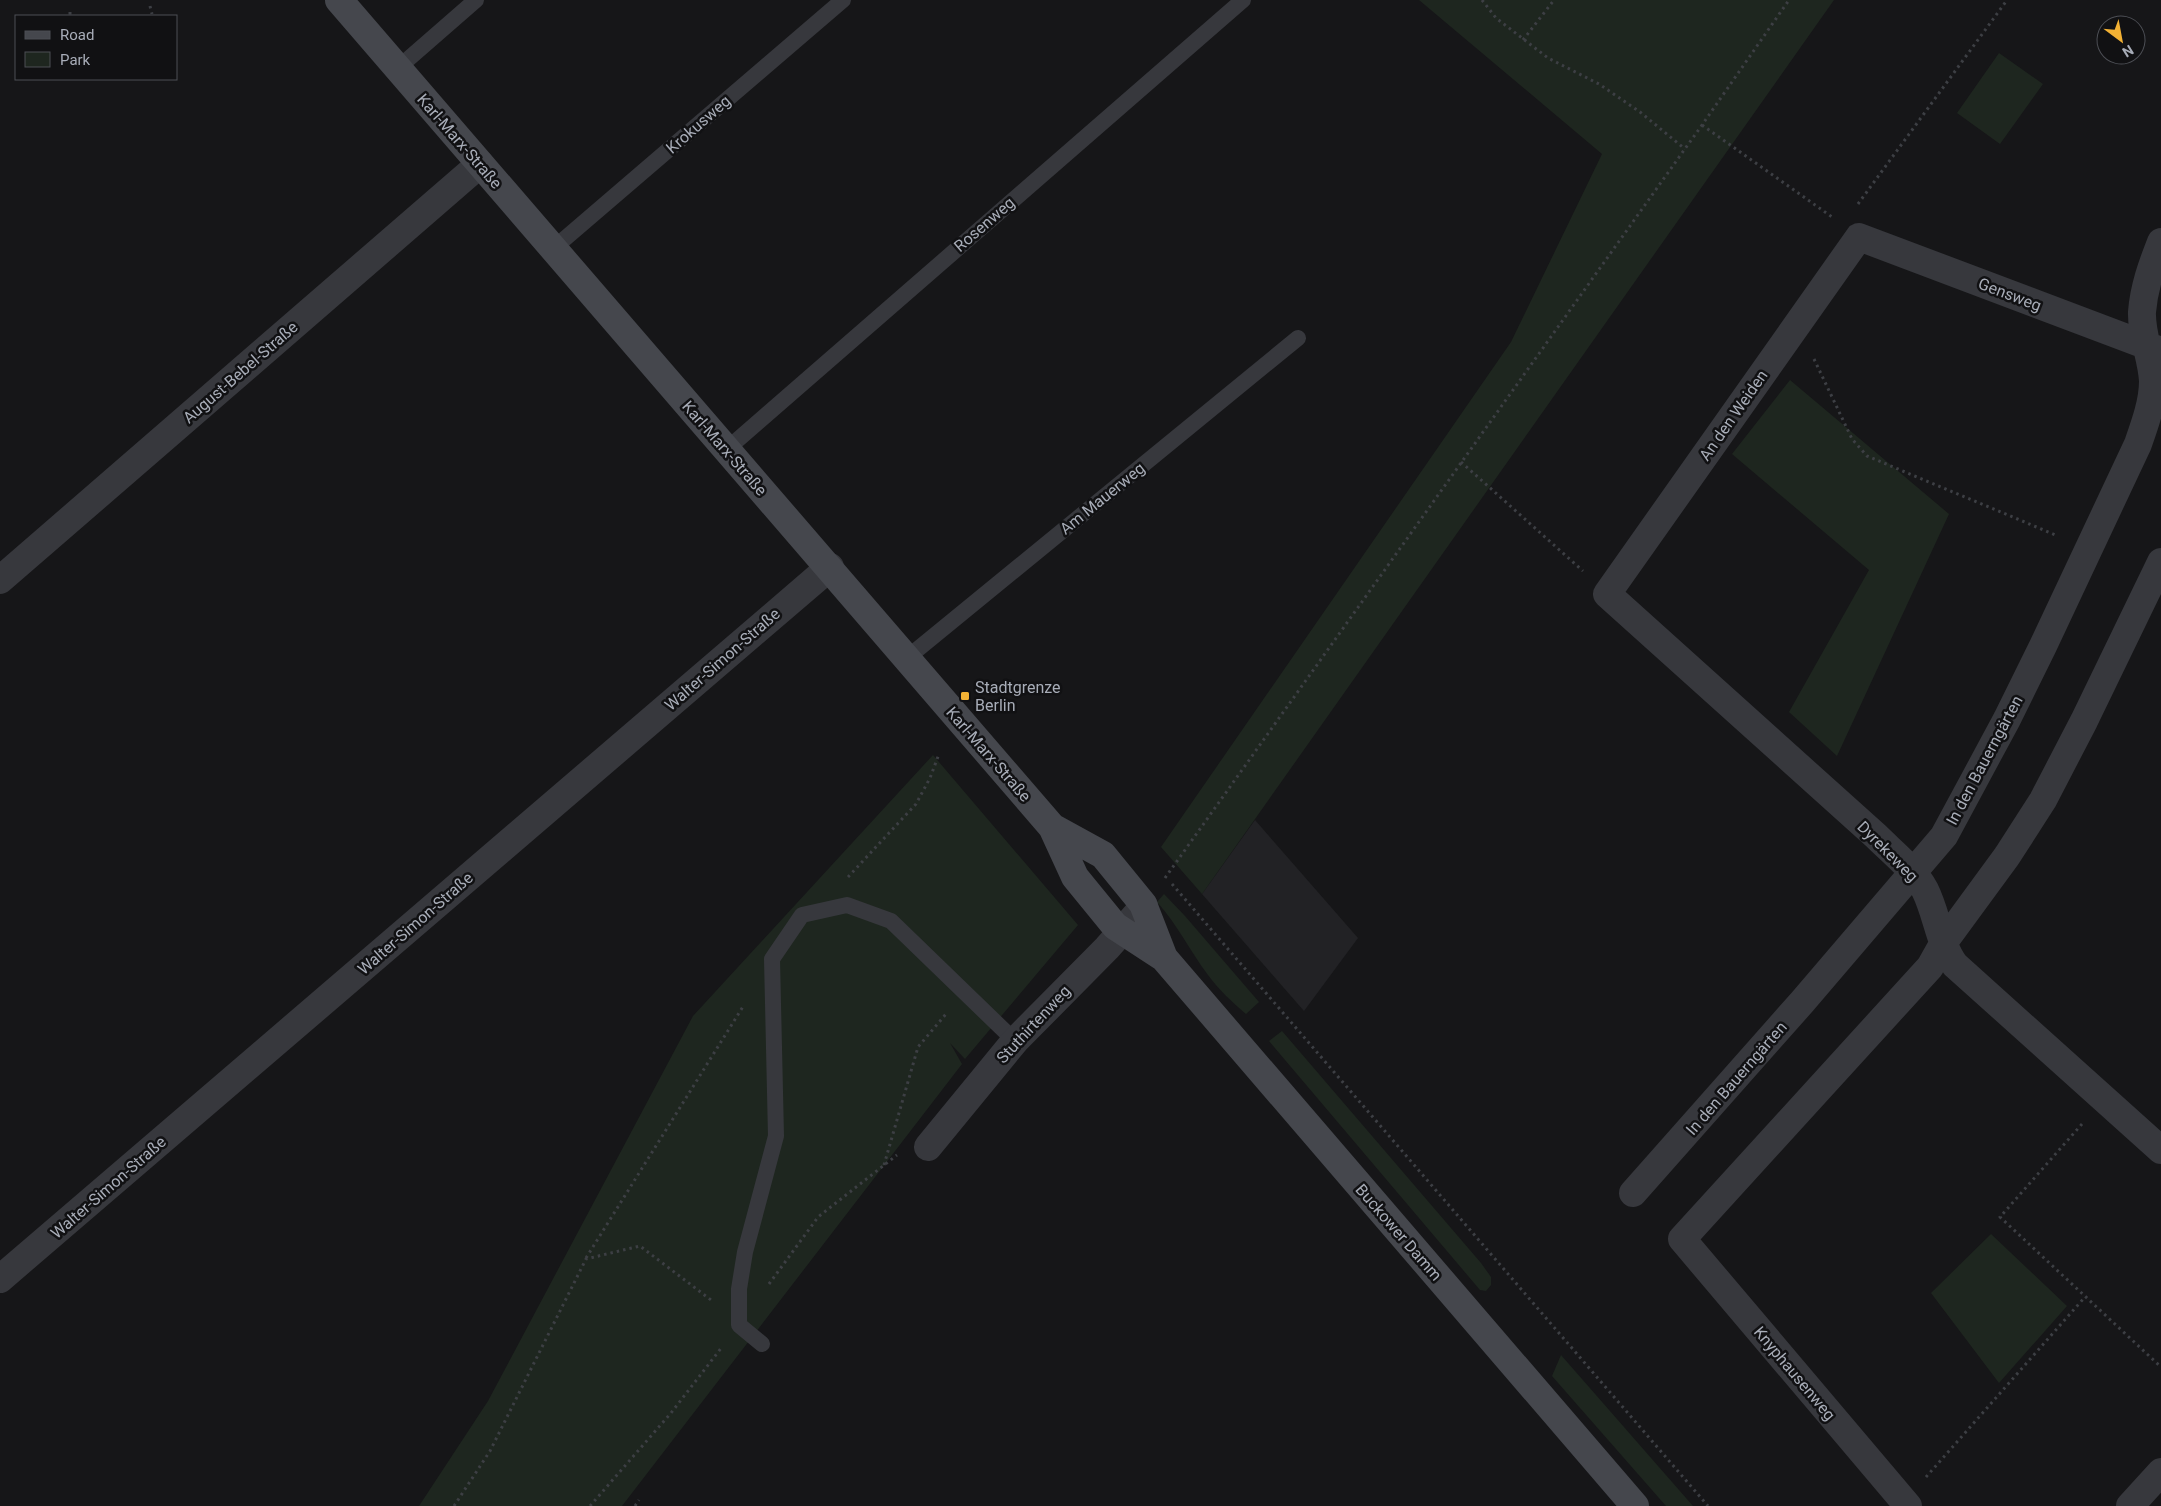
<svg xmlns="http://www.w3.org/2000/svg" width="2161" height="1506" font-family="Roboto,sans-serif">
  <rect width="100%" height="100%" fill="#161618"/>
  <!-- built -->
  <path fill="#222225" d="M 1255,820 L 1358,938 L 1304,1011 L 1202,894 Z"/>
  <!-- green -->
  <path fill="#1e261f" d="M 1419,0 L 1834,0 L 1202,894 L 1161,847 L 1511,342 L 1602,154 Z
    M 1999,53 L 2043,84 L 2000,144 L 1957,113 Z
    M 1790,380 L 1949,514 L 1837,756 L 1789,712 L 1869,570 L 1732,454 Z
    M 933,755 L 1078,925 L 965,1059 L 950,1043 L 962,1064 L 622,1506 L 419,1506 L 488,1401 L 693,1016 Z
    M 1164,894 L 1185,916 L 1259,1002 L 1246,1014 C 1232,1002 1219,990 1208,975 C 1190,951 1177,924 1157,902 Z
    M 1282,1031 L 1481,1263 L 1491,1277 L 1491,1285 L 1486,1291 L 1480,1290 L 1269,1041 Z
    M 1991,1234 L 2067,1306 L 1999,1383 L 1931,1293 Z
    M 1561,1355 L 1693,1506 L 1666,1506 L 1552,1376 Z"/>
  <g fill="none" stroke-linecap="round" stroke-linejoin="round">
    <!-- path -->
    <path stroke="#3d3f44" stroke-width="3" stroke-dasharray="2.5 4" stroke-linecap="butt" d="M 1482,0 L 1496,18 L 1548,58 L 1599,84 L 1640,112 L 1685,149
      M 150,6 L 152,14
      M 70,12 L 70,16
      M 1523,40 L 1554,0
      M 1702,125 L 1832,217
      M 1858,204 L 2007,0
      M 1814,359 L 1852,439 L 1867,456 L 2058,536
      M 1461,462 L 1583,571
      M 848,877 L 916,804 L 930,778 L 939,754
      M 1165,878 L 1702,125 L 1789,0
      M 1172,884 L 1708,1506
      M 2082,1124 L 2000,1217 L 2161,1367
      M 884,1165 L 918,1047 L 946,1014 L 948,1013
      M 586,1258 L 744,1005
      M 769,1284 L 818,1217 L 897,1155
      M 1926,1477 L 2085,1297
      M 454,1506 L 490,1451 L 586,1259 L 640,1246 L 711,1300
      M 590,1506 L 671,1413 L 722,1347
      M 635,1506 L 639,1500"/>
    <!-- service -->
    <path stroke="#37383d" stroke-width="16" d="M 398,68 L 476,0
      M 554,248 L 843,0
      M 726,450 L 1243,0
      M 907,658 L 1298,338
      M 762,1344 L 739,1325 L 739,1289 L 745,1252 L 776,1136 L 772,959 L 802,915 L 847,905 L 891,921 L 1015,1041"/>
    <!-- minor -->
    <path stroke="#37383d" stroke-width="28" d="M 2161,351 L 1859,237 L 1607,594 L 1876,836 C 1892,852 1914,869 1925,890 C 1937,914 1939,943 1955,965 L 2161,1150
      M 0,580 L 480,164
      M 928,1147 L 1015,1041 L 1107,948 L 1144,906
      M 1633,1193 L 1803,1001 L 1944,836 L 2007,719 L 2043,646 L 2138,444 C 2145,424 2153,402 2153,381 C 2152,358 2141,335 2142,312 C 2144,287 2152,265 2161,242
      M 0,1279 L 830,567
      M 1908,1506 L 1682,1239 L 1930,967 L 1944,942 L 2007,856 L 2043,800 L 2084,721 L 2161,562
      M 2130,1506 L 2161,1472"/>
    <!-- secondary -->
    <path stroke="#45474d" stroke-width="28" d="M 339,0 C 576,275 815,550 1052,827 L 1075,877 L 1115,926 L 1164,958 L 1635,1506
      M 1052,827 L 1103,855 L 1143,904 L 1164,958"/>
  </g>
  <!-- markers -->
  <rect fill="#f2b134" stroke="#111113" stroke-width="2" x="960" y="691" width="10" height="10" rx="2.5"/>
  <g text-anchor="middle" stroke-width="5" stroke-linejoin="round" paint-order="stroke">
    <!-- street labels -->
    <g font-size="16" fill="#a8adb8" stroke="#111113">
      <text transform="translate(698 124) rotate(-41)" y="6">Krokusweg</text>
      <text transform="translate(460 141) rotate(49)" y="6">Karl-Marx-Straße</text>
      <text transform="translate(984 224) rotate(-41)" y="6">Rosenweg</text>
      <text transform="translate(2010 294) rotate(21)" y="6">Gensweg</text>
      <text transform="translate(240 372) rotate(-41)" y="6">August-Bebel-Straße</text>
      <text transform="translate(1733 415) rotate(-55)" y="6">An den Weiden</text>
      <text transform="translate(725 448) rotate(49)" y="6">Karl-Marx-Straße</text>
      <text transform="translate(1102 498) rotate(-39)" y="6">Am Mauerweg</text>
      <text transform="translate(722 659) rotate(-41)" y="6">Walter-Simon-Straße</text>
      <text transform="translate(989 754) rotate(49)" y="6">Karl-Marx-Straße</text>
      <text transform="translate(1984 760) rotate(-62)" y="6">In den Bauerngärten</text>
      <text transform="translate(1888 851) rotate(45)" y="6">Dyrekeweg</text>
      <text transform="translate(415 923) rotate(-41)" y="6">Walter-Simon-Straße</text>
      <text transform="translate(1033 1024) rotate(-47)" y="6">Stuthirtenweg</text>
      <text transform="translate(1736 1078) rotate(-49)" y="6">In den Bauerngärten</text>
      <text transform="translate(108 1187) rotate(-41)" y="6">Walter-Simon-Straße</text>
      <text transform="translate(1399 1232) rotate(49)" y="6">Buckower Damm</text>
      <text transform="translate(1795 1373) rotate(50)" y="6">Knyphausenweg</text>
    </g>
    <!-- poi labels -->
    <g font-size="16" fill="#a8adb8" stroke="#111113" text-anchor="start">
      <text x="975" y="693">Stadtgrenze<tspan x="975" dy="18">Berlin</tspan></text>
    </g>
  </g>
  <!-- legend -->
  <rect x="15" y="15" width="162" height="65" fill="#111113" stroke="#4d4f55"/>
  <rect x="25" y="31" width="25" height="8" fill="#45474d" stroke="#4d4f55"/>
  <text x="60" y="40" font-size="15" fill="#a8adb8">Road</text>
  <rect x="25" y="52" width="25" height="15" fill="#1e261f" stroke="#4d4f55"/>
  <text x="60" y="65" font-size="15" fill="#a8adb8">Park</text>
  <!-- north arrow -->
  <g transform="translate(2121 40) rotate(148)"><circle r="24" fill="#111113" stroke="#4d4f55"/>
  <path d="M0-4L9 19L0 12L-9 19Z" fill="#f2b134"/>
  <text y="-8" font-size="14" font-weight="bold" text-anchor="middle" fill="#a8adb8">N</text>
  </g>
</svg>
